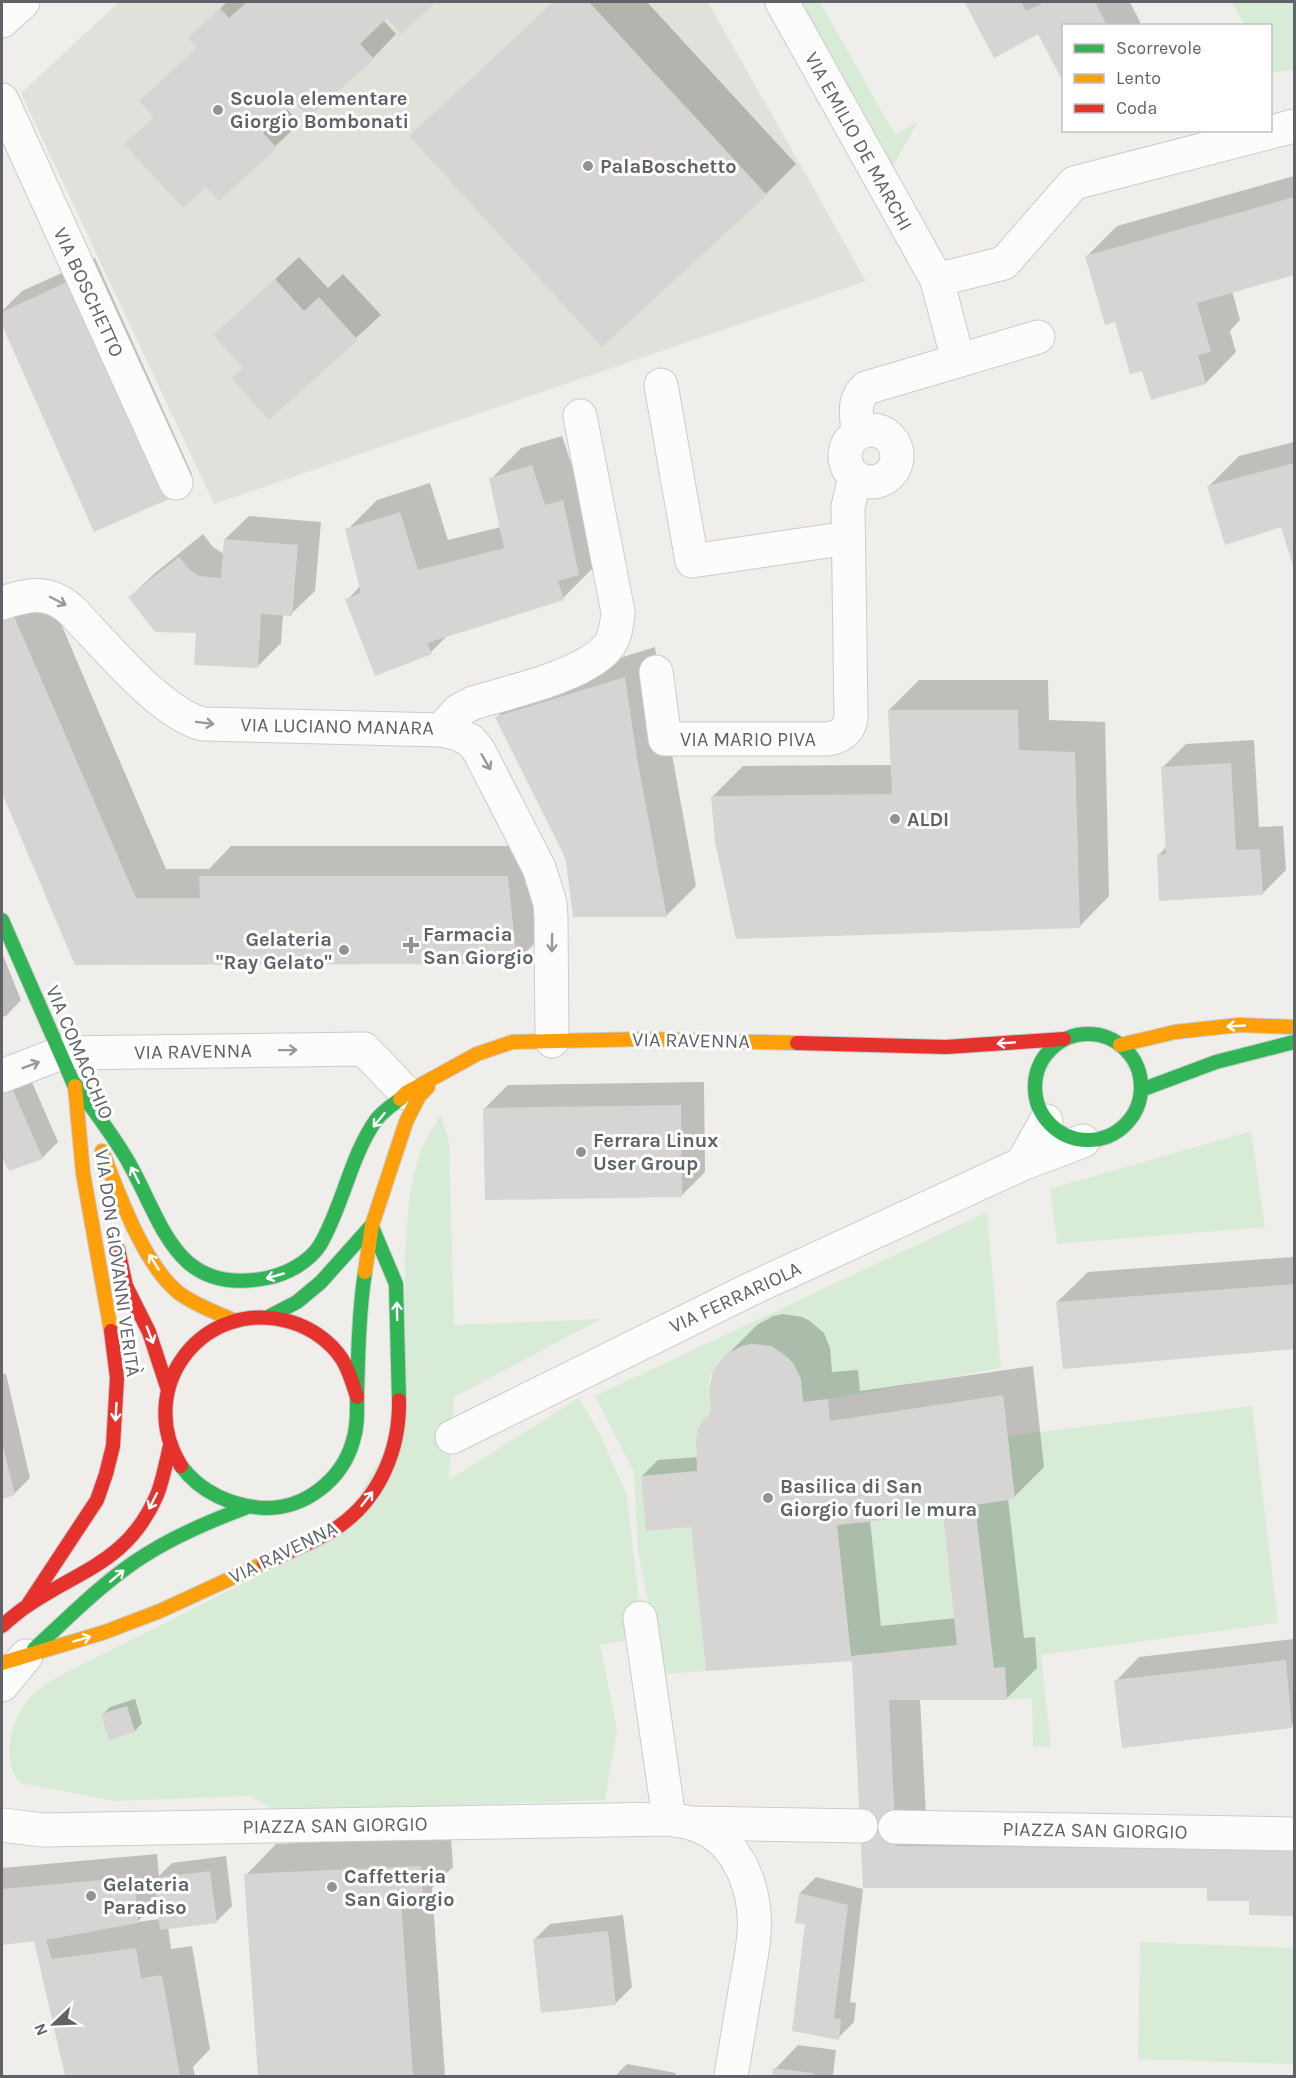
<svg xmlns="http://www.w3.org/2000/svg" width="1296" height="2078" font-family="Karla,sans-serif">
  <rect width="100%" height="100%" fill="#efeeea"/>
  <!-- education -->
  <path fill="#e2e0da" d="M 119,2 L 708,2 L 866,281 L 214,504 L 21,93 Z"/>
  <!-- green -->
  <path fill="#d8ebd6" d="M 801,2 L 820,2 L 895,135 L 918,121 L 893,166 Z
    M 1231,2 L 1294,2 L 1294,70 L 1273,72 L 1271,67 L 1270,26 L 1245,25 Z
    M 441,1115 L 449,1143 L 454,1325 L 601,1319 L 454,1397 L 449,1480 L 579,1398 L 600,1434 L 627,1496 L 643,1637 L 600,1645 L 617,1730 L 605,1800 L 275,1811 L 251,1796 L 114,1801 L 21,1783 C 0,1765 10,1720 29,1698 C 40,1687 54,1679 67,1672 L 334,1538 L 406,1416 L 405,1254 L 409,1200 L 414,1173 L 421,1150 L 429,1133 Z
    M 1251,1131 L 1265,1227 L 1057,1244 L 1050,1189 Z
    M 987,1212 L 1001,1368 L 828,1399 L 803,1402 C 800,1390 799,1371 792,1362 C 769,1331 722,1343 710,1377 C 707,1389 710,1402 711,1414 C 692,1429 696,1449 697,1471 L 641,1476 L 646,1531 L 691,1527 L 706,1671 L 663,1674 L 638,1552 L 634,1472 L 595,1396 Z
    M 1252,1406 L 1278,1623 L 1041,1655 L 1051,1747 L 1033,1747 L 1032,1698 L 1007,1700 L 1005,1667 L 994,1668 L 975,1505 L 1008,1436 Z
    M 943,1514 L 957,1645 L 851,1656 L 837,1525 Z
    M 1140,1942 L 1294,1948 L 1294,2064 L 1138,2059 Z"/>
  <!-- shadow -->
  <path fill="#0003" fill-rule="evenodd" d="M 227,2 L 434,2 L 401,32 L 387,16 L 383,20 L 396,34 L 373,58 L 295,101 L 287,109 L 300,123 L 219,199 L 155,116 L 141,101 L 198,47 L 213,15 Z
    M 554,2 L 647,2 L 796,164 L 766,194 L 411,136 Z
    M 968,2 L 1130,2 L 1141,24 L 1140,26 L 1064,26 L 1039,32 L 967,3 Z
    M 1294,176 L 1294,274 L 1232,291 L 1240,320 L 1230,331 L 1236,352 L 1206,383 L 1143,369 L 1116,321 L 1087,256 L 1117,226 Z
    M 299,257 L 328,288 L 343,274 L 381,315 L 269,418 L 245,367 L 215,335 Z
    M 95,258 L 192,474 L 168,498 L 95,530 L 2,321 L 2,311 L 22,291 Z
    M 562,436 L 575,475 L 609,543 L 591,561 L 593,568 L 563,598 L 449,634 L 431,652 L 347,600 L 361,585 L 347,530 L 377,500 L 430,483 L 448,540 L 501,527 L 491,479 L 521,448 Z
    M 1294,442 L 1294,565 L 1282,526 L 1208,487 L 1239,456 Z
    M 249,516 L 321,522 L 315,591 L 291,614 L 283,614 L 281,643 L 258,666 L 197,632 L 130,597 L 154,574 L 203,534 L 213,547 L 224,554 L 225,539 Z
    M 44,584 L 166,869 L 209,869 L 231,846 L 538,846 L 546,932 L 516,962 L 76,964 L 2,789 L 2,602 Z
    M 655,647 L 667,727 L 696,886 L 666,916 L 568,862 L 496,718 L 527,687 Z
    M 919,680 L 1048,680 L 1049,720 L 1105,722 L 1109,896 L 1079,927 L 713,796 L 743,766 L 892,765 L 889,710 Z
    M 1254,740 L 1259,827 L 1283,826 L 1286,870 L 1262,894 L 1158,856 L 1167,846 L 1162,768 L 1186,744 Z
    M 2,953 L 21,1000 L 6,1016 L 2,1017 Z
    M 28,1073 L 58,1142 L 42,1158 L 10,1169 L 2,1154 L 2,1089 Z
    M 704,1082 L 705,1172 L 682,1195 L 485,1108 L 508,1085 Z
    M 1294,1257 L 1294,1347 L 1065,1368 L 1057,1302 L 1088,1272 Z
    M 783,1314 L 802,1317 L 810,1321 L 824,1333 L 830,1348 L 832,1372 L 858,1370 L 860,1391 L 1033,1366 L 1044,1467 L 1014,1497 L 1008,1498 L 1024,1638 L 1035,1637 L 1037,1668 L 1007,1698 L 920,1699 L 926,1816 L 1294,1819 L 1294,1914 L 1251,1914 L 1250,1900 L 1209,1886 L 864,1886 L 853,1660 L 693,1527 L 642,1476 L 658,1460 L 699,1457 L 726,1356 L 757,1325 L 773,1316 ZM 945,1512 L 956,1618 L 881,1626 L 870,1520 Z
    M 2,1374 L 6,1374 L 30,1478 L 14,1494 L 2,1498 Z
    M 1294,1639 L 1294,1723 L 1291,1727 L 1116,1681 L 1139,1657 Z
    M 135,1699 L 142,1723 L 135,1731 L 110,1739 L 103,1714 L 110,1707 Z
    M 451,1836 L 453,1867 L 432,1888 L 445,2076 L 260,2076 L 246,1875 L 276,1844 Z
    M 157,1854 L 159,1876 L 172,1863 L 226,1856 L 232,1906 L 216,1922 L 168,1927 L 171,1949 L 192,1946 L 210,2049 L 193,2067 L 195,2076 L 67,2076 L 35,1940 L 2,1944 L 2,1868 ZM 158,1901 L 160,1919 L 137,1922 Z
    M 816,1877 L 863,1889 L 850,2002 L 856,2003 L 854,2022 L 838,2038 L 800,1893 Z
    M 623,1915 L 632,1987 L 616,2003 L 534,1940 L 550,1924 Z
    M 798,2045 L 836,2050 L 833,2076 L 774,2076 L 775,2069 Z
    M 627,2064 L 676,2073 L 675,2076 L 615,2076 Z"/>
  <!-- building -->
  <path fill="#d6d5d3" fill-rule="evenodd" d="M 247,2 L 436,2 L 401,34 L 387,18 L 360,44 L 374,59 L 309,118 L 295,103 L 263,133 L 277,148 L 219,201 L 206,187 L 183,208 L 124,144 L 154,117 L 139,101 L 197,48 L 188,38 L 220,8 L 229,18 Z
    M 554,2 L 589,2 L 767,195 L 602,347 L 409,136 Z
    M 967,2 L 1021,2 L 1026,11 L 1045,2 L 1101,2 L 1096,4 L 1107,26 L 1064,26 L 1064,77 L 1061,78 L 1038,34 L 994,58 L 965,3 Z
    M 1294,197 L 1294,275 L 1197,303 L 1211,352 L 1198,355 L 1206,384 L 1151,400 L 1142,371 L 1130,374 L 1115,322 L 1105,325 L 1085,256 Z
    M 275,279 L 304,311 L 319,297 L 358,340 L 269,420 L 231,378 L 243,368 L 213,335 Z
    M 71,280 L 169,499 L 94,532 L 2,325 L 2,312 Z
    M 1294,463 L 1294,569 L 1281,527 L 1225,545 L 1207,486 Z
    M 532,465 L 545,505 L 563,500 L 579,575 L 558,581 L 564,600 L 427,643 L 432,654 L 375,676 L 345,599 L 361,593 L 345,529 L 400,512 L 418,570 L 504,548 L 489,478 Z
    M 224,539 L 298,545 L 292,616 L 261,614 L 258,668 L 194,665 L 196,633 L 155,632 L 128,597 L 179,557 L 190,570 L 199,576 L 221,578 Z
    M 13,614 L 136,898 L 200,898 L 199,876 L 508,876 L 517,964 L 75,965 L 2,793 L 2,619 Z
    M 625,677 L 637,758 L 667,917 L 573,917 L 566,862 L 563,853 L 495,717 Z
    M 888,710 L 1018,710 L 1019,750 L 1075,752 L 1080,928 L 736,939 L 715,842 L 711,796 L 892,794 Z
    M 1231,763 L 1236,850 L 1260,849 L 1263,895 L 1159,901 L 1157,855 L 1166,854 L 1161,767 Z
    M 12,1088 L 43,1159 L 9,1171 L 2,1157 L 2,1094 Z
    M 681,1105 L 682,1197 L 485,1200 L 483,1108 Z
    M 1294,1284 L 1294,1349 L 1063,1369 L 1056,1302 Z
    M 751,1344 L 771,1346 L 787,1357 L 794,1364 L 801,1379 L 803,1402 L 828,1399 L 830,1421 L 1003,1395 L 1015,1499 L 975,1505 L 994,1668 L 1005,1667 L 1007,1700 L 889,1700 L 896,1846 L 1294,1849 L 1294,1916 L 1249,1915 L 1249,1901 L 1207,1901 L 1207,1888 L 863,1888 L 852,1661 L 706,1671 L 691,1527 L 646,1531 L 641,1476 L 697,1471 L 696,1441 L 698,1429 L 703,1420 L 711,1414 L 709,1389 L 713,1370 L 725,1355 L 742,1346 ZM 943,1514 L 957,1645 L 851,1656 L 837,1525 Z
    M 2,1442 L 15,1495 L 2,1499 Z
    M 1286,1660 L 1292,1728 L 1122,1748 L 1114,1680 Z
    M 127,1706 L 135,1732 L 109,1740 L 101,1714 Z
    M 421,1866 L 423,1899 L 401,1900 L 413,2076 L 258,2076 L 244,1874 Z
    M 210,1871 L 217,1923 L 160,1930 L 154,1878 Z
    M 134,1877 L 138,1923 L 46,1940 L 52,1959 L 136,1948 L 141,1978 L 162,1975 L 180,2076 L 65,2076 L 34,1941 L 2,1945 L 2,1889 Z
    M 799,1893 L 848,1905 L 834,2018 L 841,2019 L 839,2040 L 792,2031 L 805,1924 L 795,1923 Z
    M 608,1931 L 616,2005 L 541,2013 L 533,1939 Z
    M 773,2068 L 813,2073 L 813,2076 L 772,2076 Z"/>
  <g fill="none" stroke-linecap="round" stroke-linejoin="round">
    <!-- street casing -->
    <g stroke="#cbcccc" stroke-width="35">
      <path id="street" d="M 782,2 L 937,280 L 958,360
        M 2,21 L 23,2
        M 2,100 L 176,483
        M 937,280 L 1004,263 L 1074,183 L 1294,126
        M 661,385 L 692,561 L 848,538
        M845 456a26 26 0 1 1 52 0a26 26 0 1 1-52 0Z
        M 858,433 C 857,416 852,400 866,388 L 1038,337
        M 2,603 C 29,594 48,590 70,609 C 103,642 159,713 203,724 L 441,730 L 458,734 L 471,741 L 479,751 L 539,868 L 550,903 L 551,918 L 552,1041
        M 656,672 L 665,739 L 829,739 C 841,736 850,731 851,717 L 848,507 L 855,477
        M 441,730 L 458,711 L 473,703 C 509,692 589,675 610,644 C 616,634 617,623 618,612 L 580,416
        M 2,1076 L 61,1053 L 364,1049 L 406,1093
        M 1022,1164 L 1046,1121
        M 452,1437 L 751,1289 L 1022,1164 L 1083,1141
        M 640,1618 L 669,1819
        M 2,1685 L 26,1656
        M 693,1824 C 731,1835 751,1875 754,1913 C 756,1937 750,1962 746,1986 C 741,2016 736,2046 731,2076
        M 2,1825 L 43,1830 L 669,1819 L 692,1823 L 861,1826
        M 895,1827 L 1294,1834"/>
    </g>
    <!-- fast casing -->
    <g stroke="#cacacb" stroke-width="16">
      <path id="fast" d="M 2,920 L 82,1103
        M1035 1087a53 53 0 1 1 106 0a53 53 0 1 1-106 0Z
        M 75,1084 C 93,1110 114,1136 129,1163 C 164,1226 176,1296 267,1278 C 287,1274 309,1262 320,1245 C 343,1206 350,1157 376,1120 C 382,1112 392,1105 400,1099
        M 1141,1090 L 1216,1062 L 1294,1042
        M 372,1227 L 396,1284 L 399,1400
        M 270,1316 L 297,1302 L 321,1282 L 372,1225
        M 181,1466 C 201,1493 232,1506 264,1508 C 305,1509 342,1480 353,1441 C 358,1426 357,1411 357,1396 C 358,1355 359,1311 365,1272
        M 34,1649 C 67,1619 99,1586 136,1561 C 170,1538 207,1522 245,1508"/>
    </g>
    <!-- slow casing -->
    <g stroke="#cacacb" stroke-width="16">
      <path id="slow" d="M 1120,1045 L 1175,1032 L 1239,1025 L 1294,1027
        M 75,1086 L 83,1173 L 111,1331
        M 400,1099 L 406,1093 L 477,1054 L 512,1042 L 644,1039 L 797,1043
        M 102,1151 C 119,1194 143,1264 179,1293 C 195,1305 215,1312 233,1320
        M 365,1272 L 372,1225 L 406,1122 L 419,1096 L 428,1087
        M 2,1663 L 105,1632 L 160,1611 L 264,1563"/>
    </g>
    <!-- jam casing -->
    <g stroke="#cacacb" stroke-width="16">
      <path id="jam" d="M 797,1043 L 946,1047 L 1064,1039
        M 118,1249 L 126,1286 L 149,1332 L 168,1390
        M 181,1466 C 133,1388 203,1296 291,1322 C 311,1328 330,1341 342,1359 C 349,1370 353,1384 357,1397
        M 264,1563 C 289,1552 315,1542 338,1527 C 380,1498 400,1449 399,1400
        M 27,1606 L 97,1500 L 106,1474 L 113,1446 L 117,1378 L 111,1331
        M 2,1626 C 10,1619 18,1612 27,1606 C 81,1569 128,1562 157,1495 C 163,1480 166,1462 170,1446"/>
    </g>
    <!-- street -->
    <use href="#street" stroke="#fdfcfc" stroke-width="33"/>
    <!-- fast -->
    <use href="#fast" stroke="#30b455" stroke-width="14"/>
    <!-- slow -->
    <use href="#slow" stroke="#ff9f0a" stroke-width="14"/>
    <!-- jam -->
    <use href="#jam" stroke="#e5322d" stroke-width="14"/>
  </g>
  <!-- one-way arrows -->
  <defs><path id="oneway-shaft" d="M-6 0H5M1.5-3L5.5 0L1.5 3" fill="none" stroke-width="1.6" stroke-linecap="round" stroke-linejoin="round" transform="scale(1.5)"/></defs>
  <g stroke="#96999c">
    <use href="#oneway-shaft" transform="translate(58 601) rotate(28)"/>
    <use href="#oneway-shaft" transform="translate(205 723) rotate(7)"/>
    <use href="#oneway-shaft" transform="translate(486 762) rotate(60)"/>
    <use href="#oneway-shaft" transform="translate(552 943) rotate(91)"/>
    <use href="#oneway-shaft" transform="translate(288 1050) rotate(-1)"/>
    <use href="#oneway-shaft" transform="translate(31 1065) rotate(-21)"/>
  </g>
  <g stroke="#fff">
    <use href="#oneway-shaft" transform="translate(1236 1026) rotate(177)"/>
    <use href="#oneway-shaft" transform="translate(1006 1043) rotate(176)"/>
    <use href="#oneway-shaft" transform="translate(379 1120) rotate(129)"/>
    <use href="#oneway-shaft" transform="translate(135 1175) rotate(-116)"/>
    <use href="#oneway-shaft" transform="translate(154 1262) rotate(-122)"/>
    <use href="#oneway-shaft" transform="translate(275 1276) rotate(164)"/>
    <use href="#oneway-shaft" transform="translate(397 1311) rotate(-91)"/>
    <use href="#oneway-shaft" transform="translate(150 1335) rotate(69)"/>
    <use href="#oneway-shaft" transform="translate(116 1412) rotate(93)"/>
    <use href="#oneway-shaft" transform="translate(367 1499) rotate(-52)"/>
    <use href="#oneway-shaft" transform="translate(153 1501) rotate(117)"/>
    <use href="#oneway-shaft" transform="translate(117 1576) rotate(-40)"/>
    <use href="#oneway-shaft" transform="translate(82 1639) rotate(-17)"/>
  </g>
  <!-- markers -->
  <g fill="#919496" stroke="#fff" stroke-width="2">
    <circle cx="218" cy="110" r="6"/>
    <circle cx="588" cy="166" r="6"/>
    <circle cx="895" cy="819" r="6"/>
    <path d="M408 936h6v6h6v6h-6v6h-6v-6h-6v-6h6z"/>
    <circle cx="344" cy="950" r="6"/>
    <circle cx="581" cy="1152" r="6"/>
    <circle cx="768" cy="1498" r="6"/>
    <circle cx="332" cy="1887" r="6"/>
    <circle cx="91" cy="1896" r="6"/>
  </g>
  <g text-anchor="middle" stroke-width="6" stroke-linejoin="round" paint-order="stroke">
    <!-- poi labels -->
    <g font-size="20" font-weight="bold" fill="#5f6368" stroke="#fff" text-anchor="start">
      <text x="230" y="105">Scuola elementare<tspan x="230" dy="23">Giorgio Bombonati</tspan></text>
      <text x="600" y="173">PalaBoschetto</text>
      <text x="907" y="826">ALDI</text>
      <text x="423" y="941">Farmacia<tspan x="423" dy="23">San Giorgio</tspan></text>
      <text x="332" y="946" text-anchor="end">Gelateria<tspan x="332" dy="23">"Ray Gelato"</tspan></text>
      <text x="593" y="1147">Ferrara Linux<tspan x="593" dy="23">User Group</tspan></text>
      <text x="780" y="1493">Basilica di San<tspan x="780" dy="23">Giorgio fuori le mura</tspan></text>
      <text x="344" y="1883">Caffetteria<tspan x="344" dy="23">San Giorgio</tspan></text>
      <text x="103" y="1891">Gelateria<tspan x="103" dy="23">Paradiso</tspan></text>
    </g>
    <!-- street labels -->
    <g font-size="20" fill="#5f6368" stroke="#fff">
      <text transform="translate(859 141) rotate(61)" y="7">VIA EMILIO DE MARCHI</text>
      <text transform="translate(89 292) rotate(65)" y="7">VIA BOSCHETTO</text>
      <text transform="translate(337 726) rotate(1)" y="7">VIA LUCIANO MANARA</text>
      <text x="748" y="746">VIA MARIO PIVA</text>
      <text transform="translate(691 1040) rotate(1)" y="7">VIA RAVENNA</text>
      <text transform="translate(193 1051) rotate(-1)" y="7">VIA RAVENNA</text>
      <text transform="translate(80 1052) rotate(67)" y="7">VIA COMACCHIO</text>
      <text transform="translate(118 1263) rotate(82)" y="7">VIA DON GIOVANNI VERITÀ</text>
      <text transform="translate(735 1297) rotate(-25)" y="7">VIA FERRARIOLA</text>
      <text transform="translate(283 1552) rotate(-26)" y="7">VIA RAVENNA</text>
      <text transform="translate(335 1825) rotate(-1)" y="7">PIAZZA SAN GIORGIO</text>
      <text transform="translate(1095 1830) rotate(1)" y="7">PIAZZA SAN GIORGIO</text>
    </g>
  </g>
  <!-- border -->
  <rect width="1296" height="2078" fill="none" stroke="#5f6368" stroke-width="6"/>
  <!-- legend -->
  <rect x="1062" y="24" width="210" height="108" fill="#ffffff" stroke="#bfc1c3" stroke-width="1.5"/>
  <rect x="1074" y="44" width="30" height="9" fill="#30b455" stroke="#bfc1c3" stroke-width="1.5"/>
  <text x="1116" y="54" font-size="18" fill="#5f6368">Scorrevole</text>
  <rect x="1074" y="74" width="30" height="9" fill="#ff9f0a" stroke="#bfc1c3" stroke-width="1.5"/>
  <text x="1116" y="84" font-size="18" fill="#5f6368">Lento</text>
  <rect x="1074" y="104" width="30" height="9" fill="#e5322d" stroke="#bfc1c3" stroke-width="1.5"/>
  <text x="1116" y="114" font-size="18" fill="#5f6368">Coda</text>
  <!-- north arrow -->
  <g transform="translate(54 2024) rotate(247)" stroke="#ffffff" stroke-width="4.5" paint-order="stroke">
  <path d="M0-4.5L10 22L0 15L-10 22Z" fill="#5f6368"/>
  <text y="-9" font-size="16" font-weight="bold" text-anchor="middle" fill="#5f6368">N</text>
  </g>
</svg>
